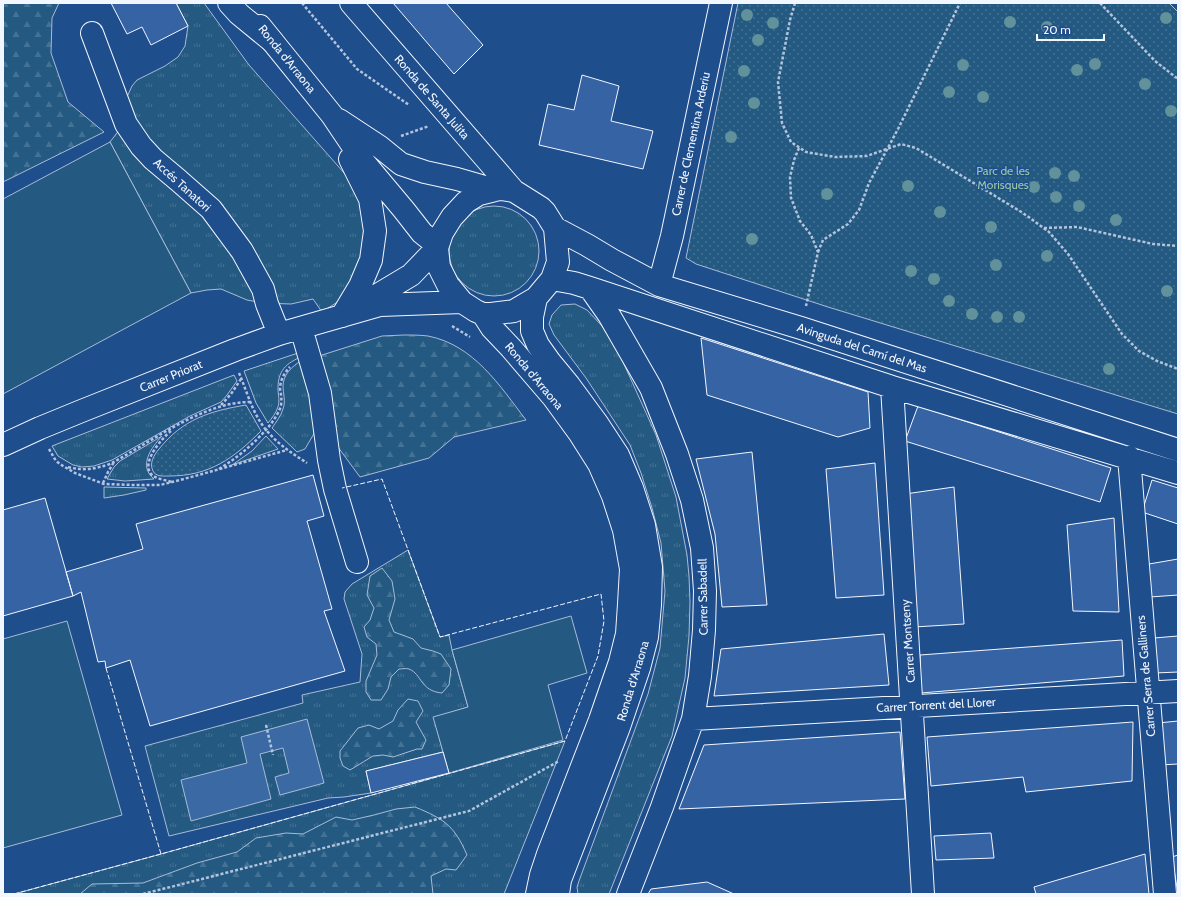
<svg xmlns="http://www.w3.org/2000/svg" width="1181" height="897" font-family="Cabin,sans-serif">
  <defs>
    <pattern id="grass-tufts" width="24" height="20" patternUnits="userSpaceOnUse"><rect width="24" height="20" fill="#245a82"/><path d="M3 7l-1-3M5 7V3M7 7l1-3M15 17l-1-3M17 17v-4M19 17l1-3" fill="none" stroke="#447295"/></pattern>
    <pattern id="forest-firs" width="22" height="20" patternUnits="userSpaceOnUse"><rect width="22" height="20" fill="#245a82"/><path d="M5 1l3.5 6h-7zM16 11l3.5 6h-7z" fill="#447295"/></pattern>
    <pattern id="park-dots" width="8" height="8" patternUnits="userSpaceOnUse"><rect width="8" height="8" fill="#245a82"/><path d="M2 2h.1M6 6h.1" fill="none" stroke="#447295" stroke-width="1.8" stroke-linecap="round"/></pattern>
  </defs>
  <rect width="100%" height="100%" fill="#1f4e8c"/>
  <!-- grass -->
  <path fill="url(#grass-tufts)" stroke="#a8bbd7" d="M 176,3 L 204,3 L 249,65 L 345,174 L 360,195 L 367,222 L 359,270 L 339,301 L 322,312 L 313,299 L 291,304 L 263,303 L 247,300 L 221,289 L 207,290 L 191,293 L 110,142 L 120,129 L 127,97 L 132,86 L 137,80 L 165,66 L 178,57 L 185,46 L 188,26 Z
    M449 251a45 45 0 1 1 90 0a45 45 0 1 1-90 0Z
    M 575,304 L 587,310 L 602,326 L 619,353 L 656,435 L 676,497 L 687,555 L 689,576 L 690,602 L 689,636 L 685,678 L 672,736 L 609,894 L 578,894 L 577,887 L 579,881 L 648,694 L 660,648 L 665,591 L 661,543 L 652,508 L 641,473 L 630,445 L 586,378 L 554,335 L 549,324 L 552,315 L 561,305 Z
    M 304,351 L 305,355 C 289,362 278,368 278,388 C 278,395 280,400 278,407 C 276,413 272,418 268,423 L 256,403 L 244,371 Z
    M 301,361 L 319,425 L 305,449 L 297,452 L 272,428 C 276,422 281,416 283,409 C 286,401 283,394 283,386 C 283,375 292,366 301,361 Z
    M 234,375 L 237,381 L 227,395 L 221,402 L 190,416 L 112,460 L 94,466 L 82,467 L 73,465 L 58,456 L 52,446 Z
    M 162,436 C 151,448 138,466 154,479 L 125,481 L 107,479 L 114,467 L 120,461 Z
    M 266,436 L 278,449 L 232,465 L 252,451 Z
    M 104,487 L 146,488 L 146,490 L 124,495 L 104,498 Z
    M 408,550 L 440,637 L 449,635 L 452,650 L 468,707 L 434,718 L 443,752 L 366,771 L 371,793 L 344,797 L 328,798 L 169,836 L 145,746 L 303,703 L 302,695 L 360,682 L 362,654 L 344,599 L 345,592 L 352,584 Z
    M 565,741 L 504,894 L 14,894 L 161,854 Z"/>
  <!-- forest -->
  <path fill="url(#forest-firs)" stroke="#a8bbd7" d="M 3,3 L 59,3 L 52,18 L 51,53 L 68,102 L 104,132 L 3,182 Z
    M 404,335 C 412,335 420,335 428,336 C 474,345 500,386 526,420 L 454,437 L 429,458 L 360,477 L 335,443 L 319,356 L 382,336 Z
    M 382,568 L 392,581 L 395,599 L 389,620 L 394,632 L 413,639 L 421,648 L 433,651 L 441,654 L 451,669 L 449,685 L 442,693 C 420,691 422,674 409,669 C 406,668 402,669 399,669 L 391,677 L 388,689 L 381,700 L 371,700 L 366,692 L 366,681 L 377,655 L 376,644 L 367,637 L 364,627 L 370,620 L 374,608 L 367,595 L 370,576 Z
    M 408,699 L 418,701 L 423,711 L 416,722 L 426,740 L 422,749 L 417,749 L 393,757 L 383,755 L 373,756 L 350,770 L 343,766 L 340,758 L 340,751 L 358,728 L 369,725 L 379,729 L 393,721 L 398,710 Z
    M 415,807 C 444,819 454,825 467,855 L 456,870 L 446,869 L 431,876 L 433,894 L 80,894 L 92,884 L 143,883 L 197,863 L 237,852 L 256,838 L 286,833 L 303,834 L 336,817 L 352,820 L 374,815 L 396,809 Z"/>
  <!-- park -->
  <path fill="url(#park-dots)" stroke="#a8bbd7" d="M 738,3 L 1169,3 L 1178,12 L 1178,414 L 828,307 L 696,264 L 686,258 Z
    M 246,405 L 261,431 C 234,458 210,476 169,476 C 163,476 156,477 153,471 C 149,463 154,455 159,449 C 183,419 210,411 246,405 Z"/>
  <!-- garden -->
  <path fill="#245a82" stroke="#a8bbd7" d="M 110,142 L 191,293 L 3,394 L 3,199 Z
    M 571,616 L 587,673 L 548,685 L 563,740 L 449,773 L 433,717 L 468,707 L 452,650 Z
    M 67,621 L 122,815 L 3,848 L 3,639 Z"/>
  <!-- water -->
  <path fill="#3b69a3" stroke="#a8bbd7" d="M 307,719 L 324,783 L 280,795 L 275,777 L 289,773 L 283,748 L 260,754 L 271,799 L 191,821 L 181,780 L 247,763 L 241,737 Z"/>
  <!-- building -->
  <path fill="#3563a3" stroke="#f2f6ff" d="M 111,3 L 176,3 L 188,26 L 151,45 L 142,27 L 127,34 Z
    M 393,3 L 446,3 L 483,45 L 454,74 Z
    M 582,75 L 619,86 L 611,121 L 653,131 L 643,169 L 539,145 L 548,104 L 574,110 Z
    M 701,338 L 868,392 L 870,428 L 838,437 L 707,395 Z
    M 918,406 L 1111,468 L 1100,502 L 905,441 Z
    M 752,452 L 767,605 L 722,607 L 715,534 L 696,459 Z
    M 875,463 L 884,595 L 836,598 L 826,469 Z
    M 313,475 L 324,516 L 307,521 L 332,609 L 324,611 L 345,671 L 150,726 L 130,660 L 106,668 L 105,661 L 98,662 L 81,592 L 73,596 L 66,572 L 143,549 L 136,524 Z
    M 1152,480 L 1178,488 L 1178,524 L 1142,512 Z
    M 954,487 L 964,624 L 914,627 L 905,494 Z
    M 45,498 L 73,596 L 3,616 L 3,510 Z
    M 1114,518 L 1119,612 L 1073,611 L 1067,525 Z
    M 1178,559 L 1178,595 L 1150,597 L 1149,564 Z
    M 884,634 L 889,685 L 714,696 L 721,649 Z
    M 1178,636 L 1178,672 L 1155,673 L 1154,638 Z
    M 1122,640 L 1124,676 L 921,693 L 920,655 Z
    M 1178,721 L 1178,764 L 1160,765 L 1158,723 Z
    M 1133,722 L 1132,781 L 1026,792 L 1023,777 L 931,786 L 927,737 Z
    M 900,732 L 905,799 L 679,809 L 704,745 Z
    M 443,752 L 449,773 L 371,793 L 366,771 Z
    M 991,833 L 994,858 L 936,860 L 934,836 Z
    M 1145,854 L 1149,894 L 1036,894 L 1034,887 Z
    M 1178,855 L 1178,894 L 1172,857 Z
    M 707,882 L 734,894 L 648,894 L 651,889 Z"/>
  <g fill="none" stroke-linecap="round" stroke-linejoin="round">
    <!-- minor casing -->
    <g stroke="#f2f6ff" stroke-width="24">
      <path id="minor" d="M 351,3 L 514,191
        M 260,26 L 332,115 L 363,161 L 404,210 L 422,233 L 437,245
        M 92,33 L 126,124 L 141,146 L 153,159 L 178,180 L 211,209 L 242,251 L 263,289 L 267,304 L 279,334
        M 339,120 L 380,147 L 401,164 L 425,172 L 457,179 L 495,190
        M 501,189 L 514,191 L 541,208 L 545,212 L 555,228 L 558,262 L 552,279 L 536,298 L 514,311 L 491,314 L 483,314 L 476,311 L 462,302 L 448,285 L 439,267 L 437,248 L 442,233 L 452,217 L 466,202 L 479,194 L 495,190 Z
        M 555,228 L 587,245 L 612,260 L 659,285 L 801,328 L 1178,450
        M 552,279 L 574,283 L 590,288 L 892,387 L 1178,473
        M 659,285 L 672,236 L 721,3
        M 590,288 L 609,315 L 651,388 L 677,454 L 692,500 L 702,548 L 705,591 L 704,630 L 700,676 L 693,719 L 662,807 L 628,894
        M 536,298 L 532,317 L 532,331 L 538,345 L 550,362 L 569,385 L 597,423 L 618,455 L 632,488 L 644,525 L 651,567 L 650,605 L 647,637 L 639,668 L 619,727 L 560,880 L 558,894
        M 361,305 L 411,275 L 437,248
        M 483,314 L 492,328 L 511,348 L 553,397 L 580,434 L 599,464 L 613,496 L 624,530 L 631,569 L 629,604 L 627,634 L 620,662 L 600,720 L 548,854 L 541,875 L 537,894
        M 342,316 L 360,286 L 371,260 L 375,231 L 370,199 L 350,159
        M 301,328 L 320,393 L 329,460 L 335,489 L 357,562
        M 892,387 L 923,894
        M 3,445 L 40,428 L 84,410 L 235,350 L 279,334 L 380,305 L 462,302
        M 1129,457 L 1165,894
        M 693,719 L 1178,691"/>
    </g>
    <!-- highway casing -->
    <g stroke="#f2f6ff" stroke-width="24">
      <path id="highway" d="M 229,3 L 239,14 L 272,41"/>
    </g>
    <!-- path -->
    <path stroke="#b3c4dc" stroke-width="2.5" stroke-dasharray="3 2" stroke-linecap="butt" d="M 302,3 L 357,69 L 409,105
      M 795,3 L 790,20 L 778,82 L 782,123 L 791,142 L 806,152 L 835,157 L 867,156 L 901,144 L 916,148 L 1023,213 L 1049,232 L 1068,254 L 1122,334 L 1139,351 L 1157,361 L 1178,369
      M 1100,3 L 1155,61 L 1178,79
      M 401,136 L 429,126
      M 799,148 L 794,160 L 790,177 L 791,198 L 800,221 L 811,235 L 818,252 L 806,306
      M 1044,228 L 1077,227 L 1153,244 L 1178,246
      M 818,252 L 823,240 L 848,224 L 859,210 L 869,183 L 898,129 L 960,3
      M 452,326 L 470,337
      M 239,373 C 246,389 251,408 261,423 C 273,441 290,452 307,463
      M 221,405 L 231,394 L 241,379
      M 171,431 C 162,438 141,462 151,474 C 156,479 165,480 172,482
      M 49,449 L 56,461 L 63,466 L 75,473 L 104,484 L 135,485 L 160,485 L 172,482 L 195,476 L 287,450
      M 68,467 C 83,471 95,469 110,464 C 147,444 184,416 226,405 C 234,403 243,402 251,402
      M 219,469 C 240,456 256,442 271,424 C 275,418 280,411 281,405 C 282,399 281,394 280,389 C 280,381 284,373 290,367
      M 103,483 L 108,472 L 114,462
      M 266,725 L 273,755
      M 143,894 L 469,811 L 559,761"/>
    <!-- minor -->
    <use href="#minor" stroke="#1f4e8c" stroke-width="22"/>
    <!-- highway -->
    <use href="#highway" stroke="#1f4e8c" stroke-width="22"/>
    <!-- fence -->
    <path stroke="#f2f6ff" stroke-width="1" stroke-dasharray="5 2" stroke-linecap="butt" d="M 106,668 L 161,854
      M 14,894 L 161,854 L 565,741 L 598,656 L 604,621 L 601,594 L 440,637 L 382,479 L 342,488"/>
  </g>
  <!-- trees -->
  <g fill="#61919a">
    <circle cx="747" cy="15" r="6"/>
    <circle cx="1166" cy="18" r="6"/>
    <circle cx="1010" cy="22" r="6"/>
    <circle cx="773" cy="23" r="6"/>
    <circle cx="1047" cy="27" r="6"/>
    <circle cx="758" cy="40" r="6"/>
    <circle cx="1095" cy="64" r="6"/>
    <circle cx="963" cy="65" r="6"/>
    <circle cx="1077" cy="70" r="6"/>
    <circle cx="744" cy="71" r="6"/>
    <circle cx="1145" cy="84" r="6"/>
    <circle cx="949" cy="92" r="6"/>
    <circle cx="983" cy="97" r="6"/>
    <circle cx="754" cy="103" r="6"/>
    <circle cx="1171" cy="111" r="6"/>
    <circle cx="731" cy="137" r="6"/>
    <circle cx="1055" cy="173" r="6"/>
    <circle cx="1074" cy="176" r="6"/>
    <circle cx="908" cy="186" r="6"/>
    <circle cx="1034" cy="187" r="6"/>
    <circle cx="827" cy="194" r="6"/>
    <circle cx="1056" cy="197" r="6"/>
    <circle cx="1079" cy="206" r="6"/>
    <circle cx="940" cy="212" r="6"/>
    <circle cx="1116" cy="220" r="6"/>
    <circle cx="991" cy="227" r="6"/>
    <circle cx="752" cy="239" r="6"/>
    <circle cx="1047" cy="256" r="6"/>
    <circle cx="996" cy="265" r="6"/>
    <circle cx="911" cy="271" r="6"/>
    <circle cx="934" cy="279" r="6"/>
    <circle cx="1167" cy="291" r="6"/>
    <circle cx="949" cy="301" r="6"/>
    <circle cx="972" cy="314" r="6"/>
    <circle cx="997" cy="317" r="6"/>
    <circle cx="1019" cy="317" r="6"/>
    <circle cx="1109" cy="369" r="6"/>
  </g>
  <g text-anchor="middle" stroke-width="3" stroke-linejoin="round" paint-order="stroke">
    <!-- street labels -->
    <g font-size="12" fill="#f2f6ff" stroke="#1f4e8c">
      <text transform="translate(287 59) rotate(51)" y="4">Ronda d'Arraona</text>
      <text transform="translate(432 97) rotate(49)" y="4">Ronda de Santa Julita</text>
      <text transform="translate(691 144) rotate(-78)" y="4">Carrer de Clementina Arderiu</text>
      <text transform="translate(182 185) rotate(42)" y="4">Accés Tanatori</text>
      <text transform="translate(862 348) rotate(18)" y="4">Avinguda del Camí del Mas</text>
      <text transform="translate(171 376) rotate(-22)" y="4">Carrer Priorat</text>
      <text transform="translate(534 376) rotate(50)" y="4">Ronda d'Arraona</text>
      <text transform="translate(703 597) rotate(-91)" y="4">Carrer Sabadell</text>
      <text transform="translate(908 641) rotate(-94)" y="4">Carrer Montseny</text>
      <text transform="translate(1146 676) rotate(-95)" y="4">Carrer Serra de Galliners</text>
      <text transform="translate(633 681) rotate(-73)" y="4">Ronda d'Arraona</text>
      <text transform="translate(936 705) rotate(-3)" y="4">Carrer Torrent del Llorer</text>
    </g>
    <!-- park labels -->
    <g font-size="12" fill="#97c8a6" stroke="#1f4e8c">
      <text x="1003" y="175">Parc de les<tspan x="1003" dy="14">Morisques</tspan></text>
    </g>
  </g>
  <!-- border -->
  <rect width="1181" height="897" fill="none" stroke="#f2f6ff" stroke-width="8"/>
  <!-- scale -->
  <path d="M1037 34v6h67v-6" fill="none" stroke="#f2f6ff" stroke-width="2"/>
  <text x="1043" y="34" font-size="12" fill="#f2f6ff" stroke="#1f4e8c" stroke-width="3" paint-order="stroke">20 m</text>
</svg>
